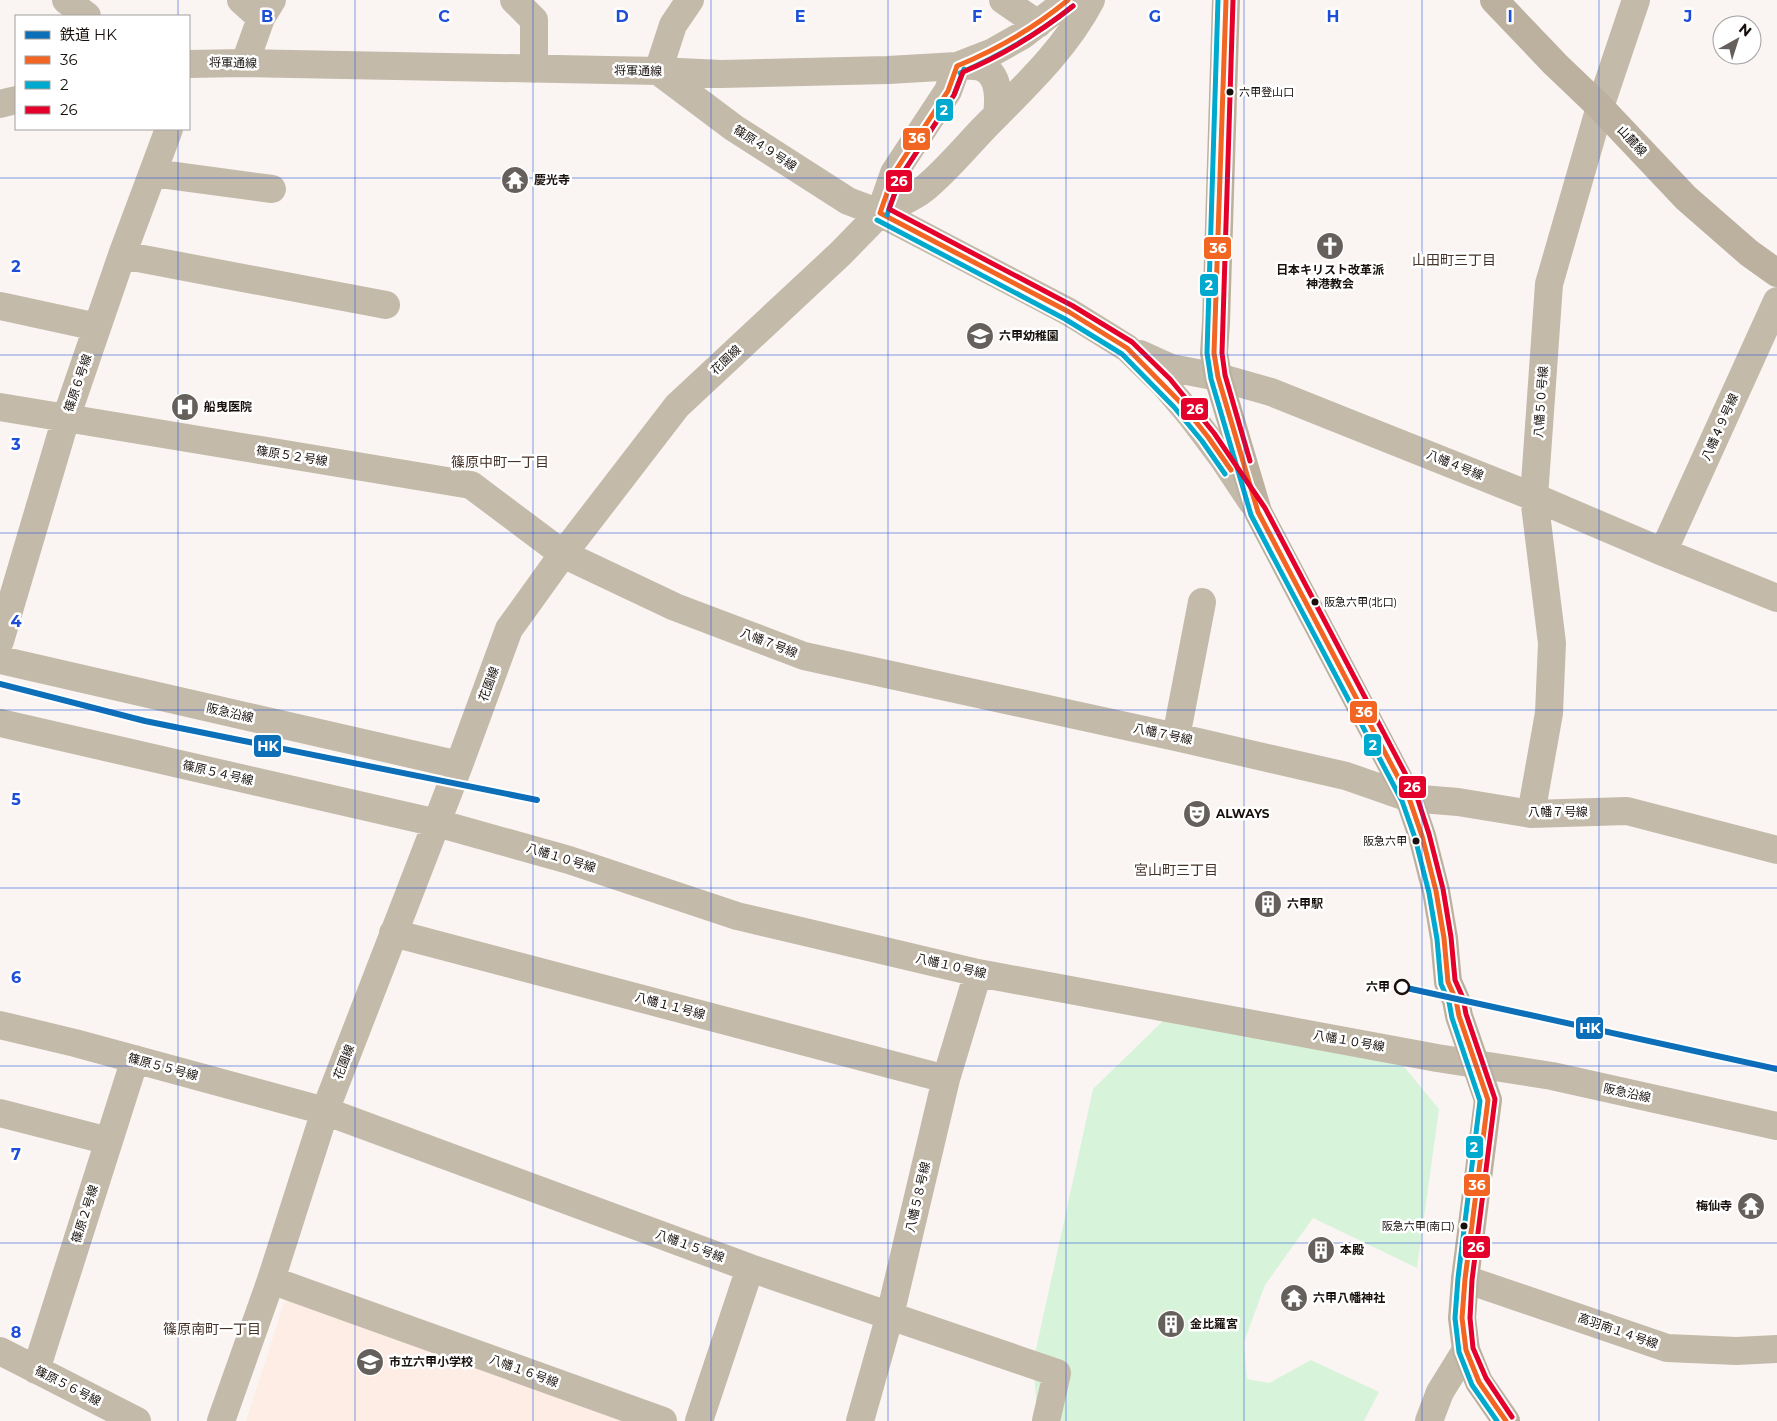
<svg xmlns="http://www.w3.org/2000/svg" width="1777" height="1421" font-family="Montserrat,'Noto Sans JP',sans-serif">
  <rect width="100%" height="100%" fill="#faf5f2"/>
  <!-- built -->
  <path fill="#fdede4" d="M 298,1297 L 635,1421 L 246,1421 L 284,1303 Z"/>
  <!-- green -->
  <path fill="#d7f4da" d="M 1167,1017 L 1401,1063 L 1439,1109 L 1417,1268 L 1313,1218 L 1265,1285 L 1244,1342 L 1247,1379 L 1269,1383 L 1311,1360 L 1379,1392 L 1364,1421 L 1038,1421 L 1033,1363 L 1093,1089 Z"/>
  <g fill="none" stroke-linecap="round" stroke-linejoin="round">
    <!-- minor -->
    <path stroke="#c4baaa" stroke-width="28" d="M 66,0 L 87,16
      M 241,0 L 261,18
      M 514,0 L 534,20 L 534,69
      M 690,0 L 673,25 L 658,71 L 734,128 L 848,201 L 880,213 L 1069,312 L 1127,348 L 1164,384 L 1192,417 L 1222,457 L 1252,502
      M 1003,0 L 1038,24
      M 245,63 L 261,18 L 272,0
      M 189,64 L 245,63 L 658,71 L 721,74 L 888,70 L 957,66 L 993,52 L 1023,35 L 1068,0
      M 957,66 C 964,66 974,65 981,67 C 1000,74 999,99 997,115
      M 0,104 L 16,100
      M 153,173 L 272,189
      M 880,213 C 894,205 912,199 924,189 C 945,172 964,149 983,129 C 1022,89 1065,50 1091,0
      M 122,255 L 386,305
      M 0,306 L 97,327
      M 1140,354 L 1171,368 L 1218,377 L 1271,392 L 1534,497 L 1663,552 L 1777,598
      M 0,407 L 471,485 L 563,554 L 675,607 L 804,656 L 1176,737 L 1346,776 L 1409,798 L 1458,802 L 1531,814 L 1627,811 L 1777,850
      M 1663,552 L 1777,301
      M 0,641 L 66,418 L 122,255 L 169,129
      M 0,660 L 459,765
      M 0,723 L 437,823 L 569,860 L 737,916 L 978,973 L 1437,1058 L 1552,1076 L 1777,1126
      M 1176,737 L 1202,602
      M 1531,814 L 1549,713 L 1552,643 L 1534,497 L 1549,284 L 1600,107 L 1636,0
      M 393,933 L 946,1079
      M 0,1025 L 75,1043 L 325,1111 L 750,1268 L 1057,1373 L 1046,1421
      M 0,1113 L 109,1141
      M 1465,1279 L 1667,1348 L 1736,1351 L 1777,1349
      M 271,1280 L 663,1421
      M 0,1351 L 137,1421
      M 36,1370 L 135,1059
      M 221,1421 L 271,1280 L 325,1111 L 459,765 L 509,629 L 563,554 L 677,406 L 840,254 L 880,213 L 894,173 L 948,91 L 957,66
      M 699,1421 L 750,1268
      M 860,1421 L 890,1315 L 946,1079 L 978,973
      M 1429,1421 L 1440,1392 L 1466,1350"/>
    <!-- major -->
    <path stroke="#bcb09f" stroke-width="28" d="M 1226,0 L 1216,323 L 1214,353 L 1218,377 L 1258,512 L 1409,798 L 1422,836 L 1436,891 L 1444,938 L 1448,982 L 1456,1000 L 1459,1016 L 1488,1100 L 1465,1279 L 1462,1318 L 1466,1350 L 1479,1382 L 1506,1421
      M 1494,0 L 1555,64 L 1600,107 L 1686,198 L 1749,253 L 1777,273"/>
    <!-- bus-1 casing -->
    <g stroke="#fff" stroke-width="9">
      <path id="bus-1" d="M 1226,0 L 1214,353 L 1218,377 L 1258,512 L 1409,798 L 1422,836 L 1436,891 L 1444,938 L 1448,982 L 1456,1000 L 1459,1016 L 1488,1100 L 1465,1279 L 1462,1318 L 1466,1350 L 1479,1382 L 1506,1421
        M 957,66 C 998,49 1034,28 1068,0
        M 880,213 L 1069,312 L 1127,348 L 1180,402 L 1208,437 L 1231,470
        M 880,213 L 894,173 L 948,91 L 957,66"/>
    </g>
    <!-- bus-2 casing -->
    <g stroke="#fff" stroke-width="9">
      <path id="bus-2" d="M 1218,0 L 1207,353 L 1211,379 L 1251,515 L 1402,801 L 1415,838 L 1429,893 L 1437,939 L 1441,984 L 1449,1002 L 1452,1018 L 1480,1101 L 1458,1278 L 1455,1318 L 1459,1352 L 1472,1385 L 1497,1421
        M 960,73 C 1001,55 1038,34 1073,6
        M 887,215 L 901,176 L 954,95 L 964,69
        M 877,220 L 1065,319 L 1122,354 L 1174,407 L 1202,441 L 1225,474"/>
    </g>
    <!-- bus-3 casing -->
    <g stroke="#fff" stroke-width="9">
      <path id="bus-3" d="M 1233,0 L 1222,353 L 1225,375 L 1250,461
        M 1073,6 C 1039,33 1003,55 963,72 L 954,95 L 901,176 L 889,209 L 1073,306 L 1132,342 L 1170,379 L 1214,433 L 1265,508 L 1416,794 L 1429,834 L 1443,889 L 1451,937 L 1455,980 L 1463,998 L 1466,1014 L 1495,1099 L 1472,1280 L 1470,1318 L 1473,1348 L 1486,1378 L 1512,1417"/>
    </g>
    <!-- bus-1 -->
    <use href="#bus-1" stroke="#f26522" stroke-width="5"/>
    <!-- bus-2 -->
    <use href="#bus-2" stroke="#00a9ce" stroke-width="5"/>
    <!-- bus-3 -->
    <use href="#bus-3" stroke="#e4002b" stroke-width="5"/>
    <!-- rail-1 casing -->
    <g stroke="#fff" stroke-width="10">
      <path id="rail-1" d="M 0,684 L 145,721 L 537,800
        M 1402,987 L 1777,1069"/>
    </g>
    <!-- rail-1 -->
    <use href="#rail-1" stroke="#0d6fb8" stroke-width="6"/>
  </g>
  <!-- grid -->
  <path fill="none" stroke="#1d4ed8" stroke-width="1" stroke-opacity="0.55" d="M 178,0 L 178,16M 355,0 L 355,1421M 533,0 L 533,1421M 711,0 L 711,1421M 888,0 L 888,1421M 1066,0 L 1066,1421M 1244,0 L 1244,1421M 1422,0 L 1422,1421M 1599,0 L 1599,1421M 178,129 L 178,1421M 0,178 L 1777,178M 0,355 L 1777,355M 0,533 L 1777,533M 0,710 L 1777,710M 0,888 L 1777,888M 0,1066 L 1777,1066M 0,1243 L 1777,1243"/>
  <!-- icons -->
  <defs>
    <g id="temple-disc" transform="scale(1.4375)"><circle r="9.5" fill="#66605c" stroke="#fff"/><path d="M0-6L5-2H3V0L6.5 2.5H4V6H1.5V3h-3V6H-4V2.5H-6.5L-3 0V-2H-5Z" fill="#fff"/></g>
    <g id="church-disc" transform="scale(1.4375)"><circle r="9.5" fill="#66605c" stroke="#fff"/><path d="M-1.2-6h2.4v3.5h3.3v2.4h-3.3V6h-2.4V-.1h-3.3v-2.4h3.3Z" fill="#fff"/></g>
    <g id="school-disc" transform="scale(1.4375)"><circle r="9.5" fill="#66605c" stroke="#fff"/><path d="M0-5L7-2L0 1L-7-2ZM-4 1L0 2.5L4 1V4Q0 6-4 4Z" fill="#fff"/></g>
    <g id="hospital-disc" transform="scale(1.4375)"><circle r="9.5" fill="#66605c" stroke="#fff"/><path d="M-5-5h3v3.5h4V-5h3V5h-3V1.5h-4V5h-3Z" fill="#fff"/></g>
    <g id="theatre-disc" transform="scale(1.4375)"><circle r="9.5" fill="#66605c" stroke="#fff"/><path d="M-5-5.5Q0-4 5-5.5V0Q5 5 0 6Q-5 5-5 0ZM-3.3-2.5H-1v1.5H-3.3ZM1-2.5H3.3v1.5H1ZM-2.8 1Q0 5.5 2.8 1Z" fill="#fff"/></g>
    <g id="building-disc" transform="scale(1.4375)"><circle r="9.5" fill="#66605c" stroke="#fff"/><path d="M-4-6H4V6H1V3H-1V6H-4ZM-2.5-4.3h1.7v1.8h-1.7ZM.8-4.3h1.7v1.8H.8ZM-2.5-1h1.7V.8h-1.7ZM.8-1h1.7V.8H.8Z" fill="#fff"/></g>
  </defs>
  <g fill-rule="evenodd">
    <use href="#temple-disc" x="515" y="180"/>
    <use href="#church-disc" x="1330" y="246"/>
    <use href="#school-disc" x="980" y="336"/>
    <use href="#hospital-disc" x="185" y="407"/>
    <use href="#theatre-disc" x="1197" y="814"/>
    <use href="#building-disc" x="1268" y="904"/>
    <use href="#temple-disc" x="1751" y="1206"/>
    <use href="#building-disc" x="1321" y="1250"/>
    <use href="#temple-disc" x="1294" y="1298"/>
    <use href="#building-disc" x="1171" y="1324"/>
    <use href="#school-disc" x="370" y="1362"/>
  </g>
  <!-- markers -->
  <g fill="#17100c" stroke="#fff" stroke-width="2">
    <circle cx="1230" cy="92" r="4.5"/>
    <circle cx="1315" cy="602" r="4.5"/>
    <circle cx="1416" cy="841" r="4.5"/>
    <circle cx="1464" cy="1226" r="4.5"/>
  </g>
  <circle fill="#fff" stroke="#17100c" stroke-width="2.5" cx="1402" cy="987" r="7"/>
  <g text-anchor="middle" stroke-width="5" stroke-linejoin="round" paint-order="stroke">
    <!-- bus labels -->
    <g font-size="11" fill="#17100c" stroke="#fff" text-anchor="start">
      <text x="1239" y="96">六甲登山口</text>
      <text x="1324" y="606">阪急六甲(北口)</text>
      <text x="1407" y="845" text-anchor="end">阪急六甲</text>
      <text x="1455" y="1230" text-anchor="end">阪急六甲(南口)</text>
    </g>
    <!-- street labels -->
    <g font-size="12" fill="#17100c" stroke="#fff">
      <text transform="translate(233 63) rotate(1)" y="4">将軍通線</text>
      <text transform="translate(638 71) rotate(1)" y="4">将軍通線</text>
      <text transform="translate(1632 141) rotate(47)" y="4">山麓線</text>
      <text transform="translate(765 148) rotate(33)" y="4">篠原４９号線</text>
      <text transform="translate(726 360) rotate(-43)" y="4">花園線</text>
      <text transform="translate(78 383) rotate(-71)" y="4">篠原６号線</text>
      <text transform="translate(1541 402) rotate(-86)" y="4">八幡５０号線</text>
      <text transform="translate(1720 427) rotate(-66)" y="4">八幡４９号線</text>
      <text transform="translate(292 456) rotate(9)" y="4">篠原５２号線</text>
      <text transform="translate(1455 465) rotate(22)" y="4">八幡４号線</text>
      <text transform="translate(769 643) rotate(21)" y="4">八幡７号線</text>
      <text transform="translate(489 684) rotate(-70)" y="4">花園線</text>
      <text transform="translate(230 713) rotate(13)" y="4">阪急沿線</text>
      <text transform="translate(1163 734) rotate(12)" y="4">八幡７号線</text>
      <text transform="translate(218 773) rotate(13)" y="4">篠原５４号線</text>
      <text x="1558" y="816">八幡７号線</text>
      <text transform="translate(561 858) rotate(17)" y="4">八幡１０号線</text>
      <text transform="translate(951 966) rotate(13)" y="4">八幡１０号線</text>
      <text transform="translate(670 1006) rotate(15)" y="4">八幡１１号線</text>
      <text transform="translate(1349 1041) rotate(10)" y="4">八幡１０号線</text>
      <text transform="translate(344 1062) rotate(-69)" y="4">花園線</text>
      <text transform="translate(163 1067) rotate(15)" y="4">篠原５５号線</text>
      <text transform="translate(1627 1093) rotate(12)" y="4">阪急沿線</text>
      <text transform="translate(918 1197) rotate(-77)" y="4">八幡５８号線</text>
      <text transform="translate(85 1214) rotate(-72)" y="4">篠原２号線</text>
      <text transform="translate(690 1246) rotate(20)" y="4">八幡１５号線</text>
      <text transform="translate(1618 1331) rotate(19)" y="4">高羽南１４号線</text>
      <text transform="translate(524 1371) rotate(20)" y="4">八幡１６号線</text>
      <text transform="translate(68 1386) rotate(27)" y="4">篠原５６号線</text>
    </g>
    <!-- poi labels -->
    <g font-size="12" font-weight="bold" fill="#17100c" stroke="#fff" text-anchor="start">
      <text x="534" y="184">慶光寺</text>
      <text x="1330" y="274" text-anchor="middle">日本キリスト改革派<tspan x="1330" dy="14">神港教会</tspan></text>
      <text x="999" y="340">六甲幼稚園</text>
      <text x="204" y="411">船曳医院</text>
      <text x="1216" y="818">ALWAYS</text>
      <text x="1287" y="908">六甲駅</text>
      <text x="1732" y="1210" text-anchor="end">梅仙寺</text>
      <text x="1340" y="1254">本殿</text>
      <text x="1313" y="1302">六甲八幡神社</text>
      <text x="1190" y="1328">金比羅宮</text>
      <text x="389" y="1366">市立六甲小学校</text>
    </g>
    <!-- stop labels -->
    <g font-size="12" font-weight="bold" fill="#17100c" stroke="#fff" text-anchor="end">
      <text x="1390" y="991">六甲</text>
    </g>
    <!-- neighbourhood labels -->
    <g font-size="14" fill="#45332a" stroke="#fff">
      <text x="1454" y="265">山田町三丁目</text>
      <text x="500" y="467">篠原中町一丁目</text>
      <text x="1176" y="875">宮山町三丁目</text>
      <text x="212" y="1334">篠原南町一丁目</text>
    </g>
  </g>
  <g font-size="16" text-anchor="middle" font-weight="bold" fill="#1d4ed8" stroke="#fff" stroke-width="5" stroke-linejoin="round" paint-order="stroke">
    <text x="267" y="22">B</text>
    <text x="444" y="22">C</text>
    <text x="622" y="22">D</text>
    <text x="800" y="22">E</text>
    <text x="977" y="22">F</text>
    <text x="1155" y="22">G</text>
    <text x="1333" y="22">H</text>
    <text x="1510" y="22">I</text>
    <text x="1688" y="22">J</text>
    <text x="16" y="272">2</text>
    <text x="16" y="450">3</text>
    <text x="16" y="627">4</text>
    <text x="16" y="805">5</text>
    <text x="16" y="983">6</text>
    <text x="16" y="1160">7</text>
    <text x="16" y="1338">8</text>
  </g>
  <g stroke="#fff" stroke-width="2">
    <rect x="935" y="98" width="19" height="24" rx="5" fill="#00a9ce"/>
    <rect x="902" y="127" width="29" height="24" rx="5" fill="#f26522"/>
    <rect x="885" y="169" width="28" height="24" rx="5" fill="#e4002b"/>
    <rect x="1203" y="236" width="29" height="24" rx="5" fill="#f26522"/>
    <rect x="1199" y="273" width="20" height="24" rx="5" fill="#00a9ce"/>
    <rect x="1180" y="397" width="29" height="24" rx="5" fill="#e4002b"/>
    <rect x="1349" y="700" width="29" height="24" rx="5" fill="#f26522"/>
    <rect x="1363" y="733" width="19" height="24" rx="5" fill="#00a9ce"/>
    <rect x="253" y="734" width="29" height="24" rx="5" fill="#0d6fb8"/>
    <rect x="1398" y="775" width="29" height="24" rx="5" fill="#e4002b"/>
    <rect x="1575" y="1016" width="29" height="24" rx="5" fill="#0d6fb8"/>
    <rect x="1465" y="1135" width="19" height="24" rx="5" fill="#00a9ce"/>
    <rect x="1463" y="1173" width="28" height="24" rx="5" fill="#f26522"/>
    <rect x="1462" y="1235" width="29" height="24" rx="5" fill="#e4002b"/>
  </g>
  <g font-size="14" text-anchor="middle" font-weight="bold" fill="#fff">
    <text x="944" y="115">2</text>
    <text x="917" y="143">36</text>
    <text x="899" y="186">26</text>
    <text x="1218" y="253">36</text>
    <text x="1209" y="290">2</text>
    <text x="1195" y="414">26</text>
    <text x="1364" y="717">36</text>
    <text x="1373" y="750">2</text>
    <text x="268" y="751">HK</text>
    <text x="1412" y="792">26</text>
    <text x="1590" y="1033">HK</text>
    <text x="1474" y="1152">2</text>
    <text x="1477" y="1190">36</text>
    <text x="1476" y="1252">26</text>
  </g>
  <!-- legend -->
  <rect x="15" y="15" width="175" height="115" fill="#ffffff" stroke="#a29f9e"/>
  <rect x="25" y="31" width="25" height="8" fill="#0d6fb8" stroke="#a29f9e"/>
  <text x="60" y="40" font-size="15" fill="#17100c">鉄道 HK</text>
  <rect x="25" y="56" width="25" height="8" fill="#f26522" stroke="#a29f9e"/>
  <text x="60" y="65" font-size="15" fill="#17100c">36</text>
  <rect x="25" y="81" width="25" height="8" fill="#00a9ce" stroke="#a29f9e"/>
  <text x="60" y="90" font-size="15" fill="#17100c">2</text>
  <rect x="25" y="106" width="25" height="8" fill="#e4002b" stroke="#a29f9e"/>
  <text x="60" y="115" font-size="15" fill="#17100c">26</text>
  <!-- north arrow -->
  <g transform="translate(1737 40) rotate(39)"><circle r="24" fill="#ffffff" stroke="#a29f9e"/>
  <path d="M0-4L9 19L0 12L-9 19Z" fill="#66605c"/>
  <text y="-8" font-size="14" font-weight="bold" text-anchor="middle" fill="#17100c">N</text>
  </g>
</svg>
